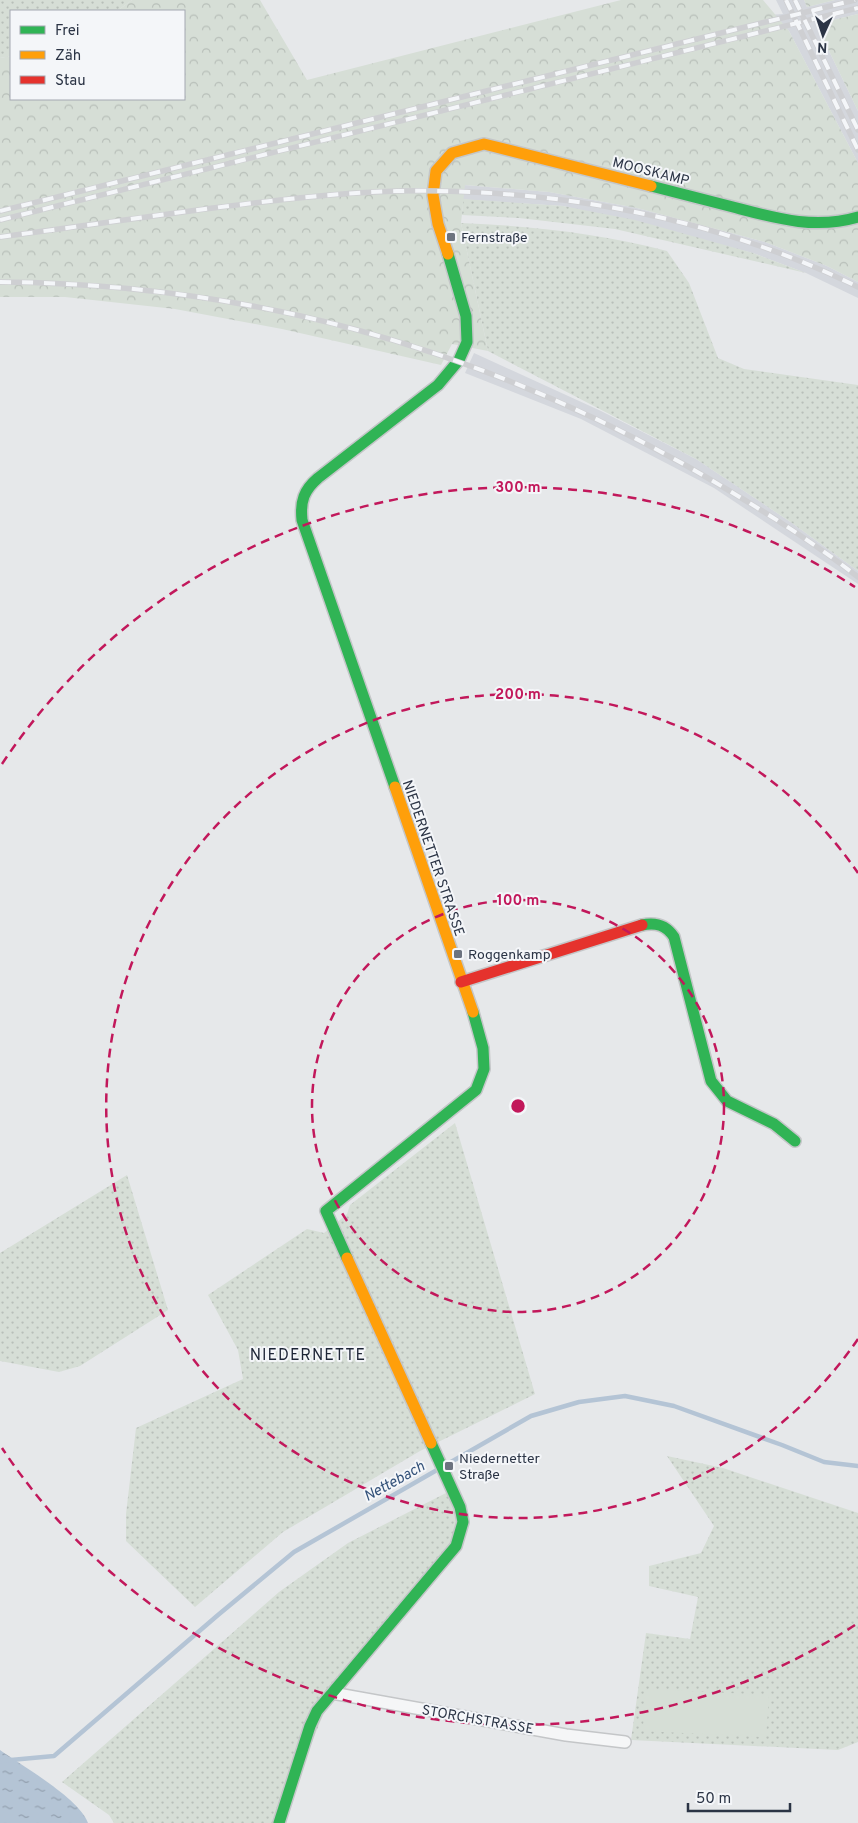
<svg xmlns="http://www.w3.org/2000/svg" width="858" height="1823" font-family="Overpass,sans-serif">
  <defs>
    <pattern id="grass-dots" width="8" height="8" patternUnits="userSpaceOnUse" patternTransform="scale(1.25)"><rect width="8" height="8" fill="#d6ded6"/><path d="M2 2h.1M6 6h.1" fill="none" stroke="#b8bfb9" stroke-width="1.8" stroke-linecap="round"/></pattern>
    <pattern id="forest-crowns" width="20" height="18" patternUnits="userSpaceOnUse" patternTransform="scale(1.25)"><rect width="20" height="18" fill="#d6ded6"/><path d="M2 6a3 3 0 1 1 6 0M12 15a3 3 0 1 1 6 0" fill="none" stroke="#b8bfb9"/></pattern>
    <pattern id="water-ripples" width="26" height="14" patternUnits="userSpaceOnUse" patternTransform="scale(1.25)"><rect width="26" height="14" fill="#b4c4d5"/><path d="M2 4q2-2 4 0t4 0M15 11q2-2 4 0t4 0" fill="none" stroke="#93a0af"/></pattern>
  </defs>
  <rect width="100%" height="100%" fill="#e6e8ea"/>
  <!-- built -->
  <path fill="#d4d7dd" d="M 776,0 L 804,0 L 807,7 L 835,0 L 858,0 L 858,14 L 816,24 L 858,111 L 858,163 L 789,31 L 769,15 L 783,14 Z
    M 464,185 L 549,192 L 637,208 L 765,242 L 827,266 L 858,282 L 858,298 L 806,273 L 753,253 L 563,206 L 441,198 Z
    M 474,353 L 601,411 L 696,459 L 792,523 L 858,571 L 858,584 L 714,488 L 581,419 L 465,373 Z"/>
  <!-- grass -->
  <path fill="url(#grass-dots)" d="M 0,0 L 132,0 L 117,11 L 11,11 L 11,56 L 0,58 Z
    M 463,199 L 563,206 L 635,220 L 753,253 L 806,273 L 615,229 L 519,218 L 462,215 Z
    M 461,223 C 532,226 598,233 667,251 L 689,283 L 718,358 L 744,369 L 858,385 L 858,571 L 792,523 L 696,459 L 488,351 Z
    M 455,1123 L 535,1394 L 420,1451 L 283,1532 L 195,1607 L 126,1541 L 126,1514 L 136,1428 L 243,1379 L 238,1350 L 208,1295 L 307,1229 L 324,1233 L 347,1214 L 350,1205 Z
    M 127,1175 L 168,1310 L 80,1366 L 59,1372 L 0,1361 L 0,1253 Z
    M 667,1456 L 723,1468 L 858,1513 L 858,1742 L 838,1750 L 631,1740 L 646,1633 L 690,1639 L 698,1597 L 649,1586 L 649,1566 L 701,1553 L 714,1526 Z
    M 446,1493 L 457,1501 L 456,1546 L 332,1693 L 279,1823 L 114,1823 L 109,1815 L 62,1782 L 279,1592 L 348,1543 Z"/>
  <!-- forest -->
  <path fill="url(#forest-crowns)" d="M 132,0 L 260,0 L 307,80 L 621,0 L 763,0 L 789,31 L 858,163 L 858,282 L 827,266 L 765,242 L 637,208 L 549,192 L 465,185 L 461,223 L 488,351 L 452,344 L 441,365 L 282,329 L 175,309 L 65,297 L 0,297 L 0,58 L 11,56 L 11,99 L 184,99 L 184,11 L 117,11 Z
    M 804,0 L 835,0 L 807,7 Z
    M 858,14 L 858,111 L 816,24 Z"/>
  <!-- green -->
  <path fill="#d6ded6" d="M 645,1689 L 769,1695 L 766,1737 L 643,1731 Z"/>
  <!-- water -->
  <path fill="url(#water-ripples)" d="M 0,1750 C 22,1766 79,1798 88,1823 L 0,1823 Z"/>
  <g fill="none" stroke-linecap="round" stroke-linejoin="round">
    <!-- stream -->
    <path stroke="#b4c4d5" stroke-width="4.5" d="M 0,1761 L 54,1756 L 218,1615 L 294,1552 L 531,1416 L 579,1402 L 625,1396 L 674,1406 L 782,1445 L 824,1462 L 858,1466"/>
    <!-- street casing -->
    <g stroke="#c4c6c8" stroke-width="14">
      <path id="street" d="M 332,1693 L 566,1735 L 625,1742"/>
    </g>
    <!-- fast casing -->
    <g stroke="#c4c6c8" stroke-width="14">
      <path id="fast" d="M 651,186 C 678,193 706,200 733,207 C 775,218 815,230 858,217
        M 395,787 L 302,520 C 300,501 304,490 318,478 L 438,385 L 459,360 L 467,342 L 466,316 L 448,254
        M 642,925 C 656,922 666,925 674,937 L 711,1081 L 727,1101 L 774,1124 L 795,1141
        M 347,1258 L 326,1211 L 476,1090 L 484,1069 L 483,1048 L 473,1012
        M 279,1823 L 310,1726 L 317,1711 L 456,1546 L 463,1522 L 460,1507 L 431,1443"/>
    </g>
    <!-- slow casing -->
    <g stroke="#c4c6c8" stroke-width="14">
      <path id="slow" d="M 448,254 L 438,224 L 433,195 L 436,171 L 452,153 L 484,144 L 651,186
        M 395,787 L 473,1012
        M 347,1258 L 431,1443"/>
    </g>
    <!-- jam casing -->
    <g stroke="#c4c6c8" stroke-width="14">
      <path id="jam" d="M 461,982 L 642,925"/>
    </g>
    <!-- street -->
    <use href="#street" stroke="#f5f6f7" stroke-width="11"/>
    <!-- fast -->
    <use href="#fast" stroke="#30b455" stroke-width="11"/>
    <!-- slow -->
    <use href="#slow" stroke="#ff9f0a" stroke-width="11"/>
    <!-- jam -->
    <use href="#jam" stroke="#e5322d" stroke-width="11"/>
    <!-- rail casing -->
    <g stroke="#cecfd2" stroke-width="5.5">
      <path id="rail" d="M 786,0 L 858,150
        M 795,0 L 858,130
        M 0,211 L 855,0
        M 0,220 L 858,8
        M 0,237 C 68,228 137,218 205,209 C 269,201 333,193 397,191 C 555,188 716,217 858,287
        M 0,282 C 248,284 470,345 687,466 C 746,500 804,535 858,577"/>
    </g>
    <!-- rail -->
    <use href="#rail" stroke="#f4f6f9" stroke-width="4" stroke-dasharray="11" stroke-linecap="butt"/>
  </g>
  <!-- distance rings -->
  <g fill="none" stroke="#c2185b" stroke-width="2.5" stroke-dasharray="9 6">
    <circle cx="518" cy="1106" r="206"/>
    <path d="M858 1339A412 412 0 1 1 858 873"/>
    <path d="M855 1625A619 619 0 0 1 2 1448M2 764A619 619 0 0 1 855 587"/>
  </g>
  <!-- markers -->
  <g fill="#6c737f" stroke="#f4f6f9" stroke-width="2">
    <rect x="446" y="232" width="10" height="10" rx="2.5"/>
    <rect x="453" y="949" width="10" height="10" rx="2.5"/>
    <rect x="444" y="1461" width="10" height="10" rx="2.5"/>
  </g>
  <g text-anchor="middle" stroke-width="4" stroke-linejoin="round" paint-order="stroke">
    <!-- street labels -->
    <g font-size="14" fill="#2b3445" stroke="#f4f6f9">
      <text transform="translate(651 171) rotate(14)" y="5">MOOSKAMP</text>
      <text transform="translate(434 858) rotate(71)" y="5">NIEDERNETTER STRASSE</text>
      <text transform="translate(478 1719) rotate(10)" y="5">STORCHSTRASSE</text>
    </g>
    <!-- poi labels -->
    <g font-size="14" fill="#2b3445" stroke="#f4f6f9" text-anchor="start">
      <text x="461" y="242">Fernstraße</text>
      <text x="468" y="959">Roggenkamp</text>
      <text x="459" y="1463">Niedernetter<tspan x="459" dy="16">Straße</tspan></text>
    </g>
    <!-- water labels -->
    <g font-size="15" font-style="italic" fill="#34527a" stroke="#f4f6f9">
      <text transform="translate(394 1481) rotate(-29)" y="5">Nettebach</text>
    </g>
    <!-- quarter labels -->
    <g font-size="16" letter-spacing="1" fill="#1d2536" stroke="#f4f6f9">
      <text x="308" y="1360">NIEDERNETTE</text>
    </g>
  </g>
  <circle cx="518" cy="1106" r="8" fill="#c2185b" stroke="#f4f6f9" stroke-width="2.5"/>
  <g font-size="15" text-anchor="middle" font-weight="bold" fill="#c2185b" stroke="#f4f6f9" stroke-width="4" stroke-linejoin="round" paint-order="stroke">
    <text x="518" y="492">300 m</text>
    <text x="518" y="699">200 m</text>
    <text x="518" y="905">100 m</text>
  </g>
  <!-- legend -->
  <rect x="10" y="10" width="175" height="90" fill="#f4f6f9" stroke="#a4a8b1"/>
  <rect x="20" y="26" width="25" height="8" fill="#30b455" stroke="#a4a8b1"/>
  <text x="55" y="35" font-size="15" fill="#2b3445">Frei</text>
  <rect x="20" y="51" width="25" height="8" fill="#ff9f0a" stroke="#a4a8b1"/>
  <text x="55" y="60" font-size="15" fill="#2b3445">Zäh</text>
  <rect x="20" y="76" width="25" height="8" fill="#e5322d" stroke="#a4a8b1"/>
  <text x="55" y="85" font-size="15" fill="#2b3445">Stau</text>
  <!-- north arrow -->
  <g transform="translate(823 35) rotate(183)" stroke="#f4f6f9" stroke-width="4" paint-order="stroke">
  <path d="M0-4L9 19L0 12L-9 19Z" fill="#2b3445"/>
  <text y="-8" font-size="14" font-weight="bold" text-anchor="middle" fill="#2b3445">N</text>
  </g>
  <!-- scale -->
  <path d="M688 1803v8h102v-8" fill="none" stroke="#2b3445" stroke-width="2.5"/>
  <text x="696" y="1803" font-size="15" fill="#2b3445" stroke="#f4f6f9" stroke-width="4" paint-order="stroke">50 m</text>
</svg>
